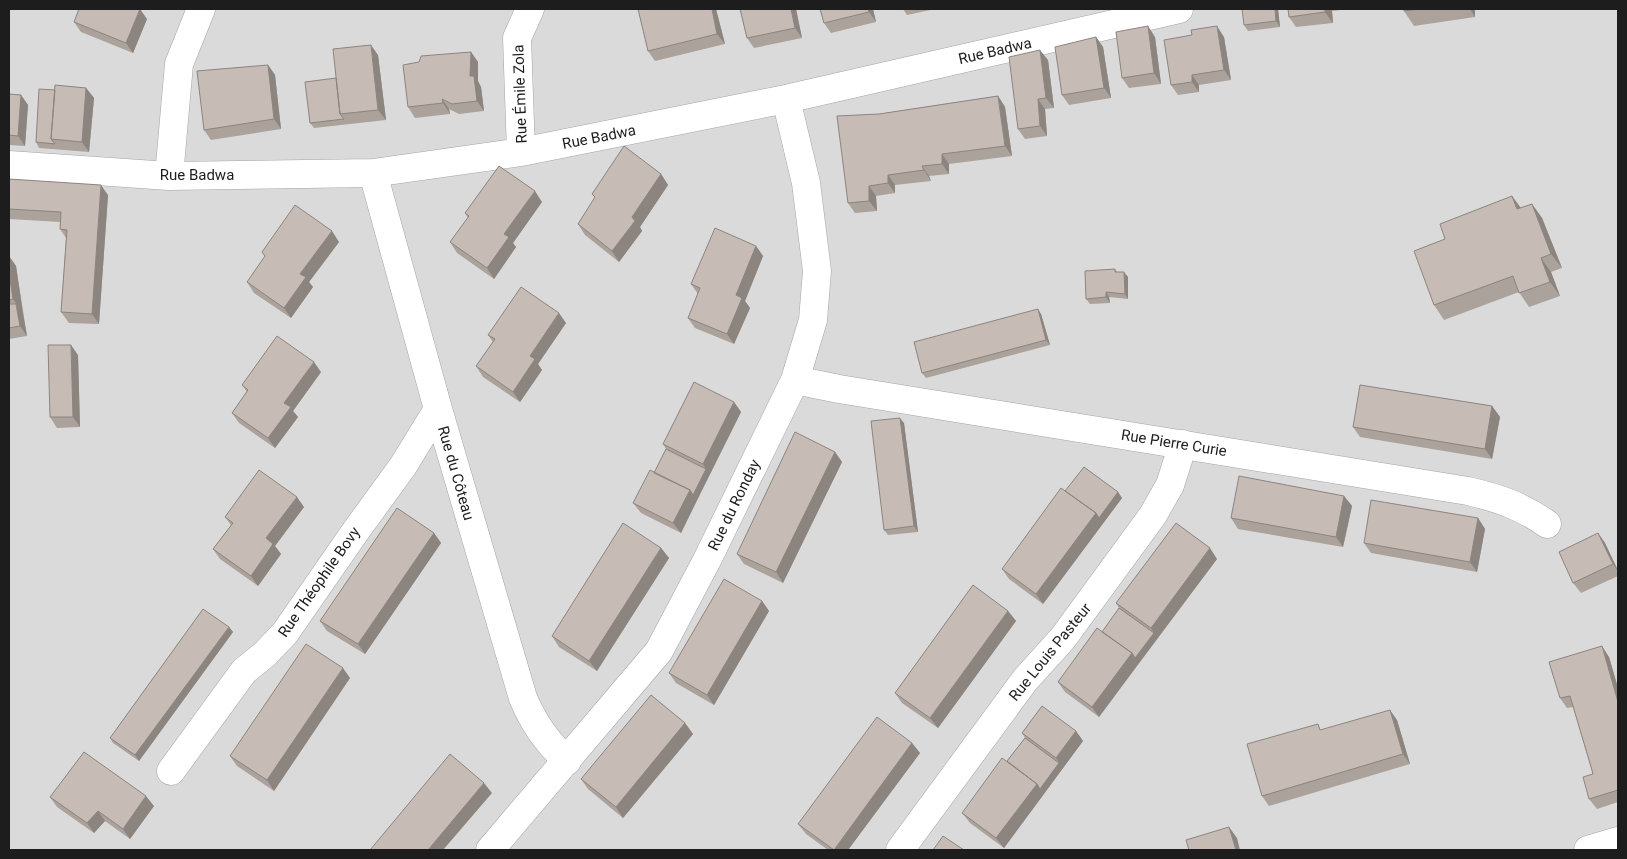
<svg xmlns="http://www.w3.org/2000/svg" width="1627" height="859" font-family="Roboto,sans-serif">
  <rect width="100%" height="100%" fill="#efeae2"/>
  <!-- residential -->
  <path fill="#dbdada" d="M 9,9 L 1618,9 L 1618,850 L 9,850 Z"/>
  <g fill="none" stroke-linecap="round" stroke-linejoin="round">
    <!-- street casing -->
    <g stroke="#a4a4a4" stroke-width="29">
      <path id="street" d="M 521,152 L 517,38 L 530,9
        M 9,165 L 169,176 L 373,173 L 521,152 L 786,99 L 1179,9
        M 373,173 L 438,409 L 523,698 C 534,724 547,742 567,761
        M 169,176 L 179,64 L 201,9
        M 795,380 L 839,389 L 1468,491 C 1498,498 1522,506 1547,524
        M 171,771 L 244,671 L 265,654 L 285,633 L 355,532 L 403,466 L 438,409
        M 490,850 L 659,651 L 707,560 L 795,380 L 813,320 L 817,271 L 806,183 L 786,99
        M 900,850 L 1025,680 L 1063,638 L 1153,515 L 1170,485 L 1183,444
        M 1588,850 L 1618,841"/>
    </g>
    <!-- street -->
    <use href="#street" stroke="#fff" stroke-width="28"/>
  </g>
  <!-- wall -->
  <path fill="#aba29c" d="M 638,9 L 716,9 L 725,44 L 655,61 L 648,51 Z
    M 740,9 L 796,9 L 802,38 L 754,48 L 747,38 Z
    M 820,9 L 873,9 L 876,22 L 831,33 L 824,23 Z
    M 903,9 L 935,9 L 907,15 Z
    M 1278,9 L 1280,27 L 1248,31 L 1244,25 Z
    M 1288,9 L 1350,9 L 1332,11 L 1333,23 L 1296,27 L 1289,17 Z
    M 1404,9 L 1475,9 L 1475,17 L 1414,26 L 1404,11 Z
    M 147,19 L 133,53 L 81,32 L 74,22 Z
    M 1096,37 L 1103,47 L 1111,98 L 1069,105 L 1062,95 Z
    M 1155,37 L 1161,84 L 1129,88 L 1122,78 Z
    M 1224,37 L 1231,80 L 1199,85 L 1199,92 L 1178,95 L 1171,85 Z
    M 471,52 L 478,62 L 478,81 L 481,87 L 484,111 L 459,114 L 449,109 L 450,114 L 415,118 L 408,107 L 419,62 Z
    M 378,55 L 386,120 L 314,128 L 310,123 L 336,78 Z
    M 1048,60 L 1054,108 L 1045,109 L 1047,136 L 1025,139 L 1018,129 Z
    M 268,65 L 275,75 L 281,129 L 211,140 L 204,130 Z
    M 86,88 L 94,98 L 89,152 L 39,148 L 36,142 L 55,90 Z
    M 9,94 L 21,95 L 28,105 L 25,146 L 9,145 Z
    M 998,96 L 1005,107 L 1012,156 L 949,164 L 949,174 L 929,176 L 931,181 L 895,185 L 895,193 L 876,196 L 877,211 L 855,213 L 848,203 L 879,114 Z
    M 661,174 L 668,185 L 640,227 L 642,231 L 619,262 L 585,235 L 578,224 L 595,198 L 592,194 Z
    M 9,179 L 108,195 L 99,324 L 69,323 L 61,312 L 66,238 L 60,229 L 60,222 L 9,219 Z
    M 1512,196 L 1521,208 L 1532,204 L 1542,218 L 1562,268 L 1551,272 L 1560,296 L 1529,307 L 1519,292 L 1444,320 L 1434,305 L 1445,239 Z
    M 542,202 L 513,243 L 516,247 L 494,279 L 457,253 L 450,242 L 468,218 L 465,213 Z
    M 339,242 L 309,282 L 313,287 L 291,318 L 254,293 L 247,282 L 265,257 L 262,252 Z
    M 756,246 L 763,256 L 745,301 L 750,308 L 734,344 L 695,328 L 688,318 L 698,294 L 691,284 Z
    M 9,256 L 16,266 L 27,336 L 9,339 Z
    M 1115,269 L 1117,272 L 1128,277 L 1128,299 L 1109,297 L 1110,303 L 1090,304 L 1086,299 Z
    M 1041,314 L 1050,345 L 926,378 L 922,373 Z
    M 566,323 L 538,364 L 542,370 L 520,402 L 483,377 L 476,366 L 493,342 L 488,335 Z
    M 78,355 L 80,427 L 57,428 L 50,417 Z
    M 321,372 L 293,411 L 298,417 L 275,448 L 239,423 L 232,413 L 247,392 L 242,385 Z
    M 734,402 L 741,412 L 681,533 L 641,513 L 633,503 L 654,473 L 666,449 L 663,444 Z
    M 1492,406 L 1500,417 L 1492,459 L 1360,437 L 1353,427 Z
    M 904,423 L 918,532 L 888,535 L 884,530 Z
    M 835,452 L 842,462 L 783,583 L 744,564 L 737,554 Z
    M 1118,492 L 1122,498 L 1043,604 L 1009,579 L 1002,569 Z
    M 1344,496 L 1352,506 L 1343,547 L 1238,529 L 1231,518 Z
    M 304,507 L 275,546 L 281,554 L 258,586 L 220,559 L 213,549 L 231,525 L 225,517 Z
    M 1478,518 L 1485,529 L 1477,572 L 1371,553 L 1364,543 Z
    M 434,533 L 441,543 L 365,654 L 327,631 L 320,621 Z
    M 1598,533 L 1605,543 L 1618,570 L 1618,576 L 1581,593 L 1573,583 Z
    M 661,548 L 669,558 L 597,671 L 559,647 L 552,636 Z
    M 1217,559 L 1099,717 L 1065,692 L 1058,682 L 1102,632 L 1119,608 L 1116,603 Z
    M 762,601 L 769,611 L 714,705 L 676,683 L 669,673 Z
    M 1008,611 L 1016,621 L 938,728 L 902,703 L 895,693 Z
    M 229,627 L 233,632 L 139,761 L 113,743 L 110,738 Z
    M 1609,657 L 1618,688 L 1618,802 L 1597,809 L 1589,799 L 1593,774 L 1573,707 L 1567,708 L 1560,698 Z
    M 350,678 L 274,791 L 237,766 L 230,756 Z
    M 1397,720 L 1410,764 L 1269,806 L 1262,796 L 1322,730 Z
    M 685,723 L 693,734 L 623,818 L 588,789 L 581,779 Z
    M 1076,731 L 1083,741 L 1004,848 L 970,823 L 962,813 L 1007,761 L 1025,738 L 1022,733 Z
    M 912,743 L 920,753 L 848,850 L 828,850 L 806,834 L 798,824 Z
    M 50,797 L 154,806 L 130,839 L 105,821 L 94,833 L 57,807 Z"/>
  <!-- shaded-wall -->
  <path fill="#8b847f" d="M 140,9 L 147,19 L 133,53 L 126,43 Z
    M 712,9 L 716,9 L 725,44 L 717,34 Z
    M 791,9 L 796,9 L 802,38 L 795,28 Z
    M 868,9 L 873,9 L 876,22 L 869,12 Z
    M 1275,9 L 1278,9 L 1280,27 L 1276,21 Z
    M 1325,9 L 1331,9 L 1332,11 L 1333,23 L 1325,12 Z
    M 1470,9 L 1475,9 L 1475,17 Z
    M 1148,26 L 1155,37 L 1161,84 L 1154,73 Z
    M 1217,26 L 1224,37 L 1231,80 L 1224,70 Z
    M 1096,37 L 1103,47 L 1111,98 L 1104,88 Z
    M 371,45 L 378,55 L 386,120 L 378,110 Z
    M 1040,50 L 1048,60 L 1054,108 L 1046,98 Z
    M 471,52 L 478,62 L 478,81 L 481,87 L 484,111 L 477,101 L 470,76 Z
    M 268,65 L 275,75 L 281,129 L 274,119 Z
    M 1192,75 L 1199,85 L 1199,92 L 1192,82 Z
    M 86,88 L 94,98 L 89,152 L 82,142 Z
    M 21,95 L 28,105 L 25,146 L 18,136 Z
    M 998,96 L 1005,107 L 1012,156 L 1005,146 Z
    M 442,99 L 449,109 L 450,114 L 443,103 Z
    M 1038,99 L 1045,109 L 1047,136 L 1040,126 Z
    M 942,154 L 949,164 L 949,174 L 942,164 Z
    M 922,166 L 929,176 L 931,181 L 924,170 Z
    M 661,174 L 668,185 L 640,227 L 642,231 L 619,262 L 612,251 L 632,217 Z
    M 888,175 L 895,185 L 895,193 L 888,183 Z
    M 101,185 L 108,195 L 99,324 L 92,314 Z
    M 869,186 L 876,196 L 877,211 L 869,201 Z
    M 535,191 L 542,202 L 513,243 L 516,247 L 494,279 L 487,268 L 504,234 Z
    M 1512,196 L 1522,210 L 1517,209 Z
    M 1532,204 L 1542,218 L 1562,268 L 1551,254 Z
    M 332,231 L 339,242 L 309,282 L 313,287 L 291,318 L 284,308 L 300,274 Z
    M 756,246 L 763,256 L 745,301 L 750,308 L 734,344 L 727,334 L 736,295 Z
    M 9,256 L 16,266 L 23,314 L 13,299 L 9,273 Z
    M 1541,258 L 1551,272 L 1560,296 L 1550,282 Z
    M 1124,272 L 1128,277 L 1128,299 L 1125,294 Z
    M 1106,292 L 1109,297 L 1110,303 L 1106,297 Z
    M 16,304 L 23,314 L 27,336 L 20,326 Z
    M 1038,309 L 1041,314 L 1050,345 L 1046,340 Z
    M 559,313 L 566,323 L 538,364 L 542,370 L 520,402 L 513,392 L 530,356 Z
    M 71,345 L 78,355 L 80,427 L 73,417 Z
    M 314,362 L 321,372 L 293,411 L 298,417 L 275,448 L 268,438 L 284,403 Z
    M 734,402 L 741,412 L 697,500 L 693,495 L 706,469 L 703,464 Z
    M 1492,406 L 1500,417 L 1492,459 L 1485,449 Z
    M 900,418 L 904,423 L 918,532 L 914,526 Z
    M 835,452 L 842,462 L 783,583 L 776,572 Z
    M 690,490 L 697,500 L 681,533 L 673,523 Z
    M 1118,492 L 1122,498 L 1043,604 L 1036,594 L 1096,513 Z
    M 1344,496 L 1352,506 L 1343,547 L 1336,537 Z
    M 297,497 L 304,507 L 275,546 L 281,554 L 258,586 L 251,576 L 266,538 Z
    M 1478,518 L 1485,529 L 1477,572 L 1470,562 Z
    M 434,533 L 441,543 L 365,654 L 358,644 Z
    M 1598,533 L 1605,543 L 1618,571 L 1613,564 Z
    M 661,548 L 669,558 L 597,671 L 589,661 Z
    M 1210,548 L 1217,559 L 1139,663 L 1135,658 L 1154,633 L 1151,628 Z
    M 762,601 L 769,611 L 714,705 L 707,695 Z
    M 1008,611 L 1016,621 L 938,728 L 930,718 Z
    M 229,627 L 233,632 L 139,761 L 135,755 Z
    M 1602,646 L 1609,657 L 1618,688 L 1618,702 Z
    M 1132,653 L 1139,663 L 1099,717 L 1092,707 Z
    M 343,668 L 350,678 L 274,791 L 267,780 Z
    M 1390,710 L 1397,720 L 1410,764 L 1403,754 Z
    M 685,723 L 693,734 L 623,818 L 616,807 Z
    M 1076,731 L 1083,741 L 1004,848 L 996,838 L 1037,784 L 1059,763 L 1056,758 Z
    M 912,743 L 920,753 L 848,850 L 834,850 Z
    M 484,783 L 492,793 L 443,850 L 428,850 Z
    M 146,796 L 154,806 L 130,839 L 123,829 Z
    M 98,811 L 105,821 L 94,833 L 87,823 Z
    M 1229,827 L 1237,838 L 1240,850 L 1236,850 Z"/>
  <!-- building -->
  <path fill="#c7bcb5" stroke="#8b847f" d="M 79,9 L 140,9 L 126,43 L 74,22 Z
    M 638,9 L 712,9 L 717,34 L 648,51 Z
    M 740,9 L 791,9 L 795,28 L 747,38 Z
    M 820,9 L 868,9 L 869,12 L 824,23 Z
    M 1242,9 L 1275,9 L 1276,21 L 1244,25 Z
    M 1288,9 L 1325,9 L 1325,12 L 1289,17 Z
    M 1404,9 L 1420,9 L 1404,11 Z
    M 1148,26 L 1154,73 L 1122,78 L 1116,32 Z
    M 1217,26 L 1224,70 L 1192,75 L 1192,82 L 1171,85 L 1164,40 L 1192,35 L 1191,30 Z
    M 1096,37 L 1104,88 L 1062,95 L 1055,47 Z
    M 371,45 L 378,110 L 340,114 L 333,49 Z
    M 1040,50 L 1046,98 L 1038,99 L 1040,126 L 1018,129 L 1009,57 Z
    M 471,52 L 470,76 L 474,76 L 477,101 L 452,104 L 442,99 L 443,103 L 408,107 L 403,65 L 419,62 L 421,56 Z
    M 268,65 L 274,119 L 204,130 L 197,71 Z
    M 336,78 L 340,114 L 344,119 L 310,123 L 305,82 Z
    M 55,85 L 86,88 L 82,142 L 51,139 Z
    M 39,89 L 55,90 L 51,139 L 55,144 L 36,142 Z
    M 9,94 L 21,95 L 18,136 L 9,135 Z
    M 998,96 L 1005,146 L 942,154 L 942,164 L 922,166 L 924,170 L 888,175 L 888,183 L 869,186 L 869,201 L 848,203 L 837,116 L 879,114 Z
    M 624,146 L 661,174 L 632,217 L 635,221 L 612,251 L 578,224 L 595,197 L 592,194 Z
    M 499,166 L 535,191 L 504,234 L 509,237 L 487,268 L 450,242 L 469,216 L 465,213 Z
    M 9,179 L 101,185 L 92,314 L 61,312 L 67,230 L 60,229 L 61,212 L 9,209 Z
    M 1512,196 L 1517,209 L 1532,204 L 1551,254 L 1541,258 L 1550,282 L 1519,293 L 1513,276 L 1434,305 L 1414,251 L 1445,239 L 1440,224 Z
    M 295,205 L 332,231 L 300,274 L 306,277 L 284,308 L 247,282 L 265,256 L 262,252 Z
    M 715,228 L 756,246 L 736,295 L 742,298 L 727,334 L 688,318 L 700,288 L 691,284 Z
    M 1115,269 L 1115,272 L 1124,272 L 1125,294 L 1106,292 L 1106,297 L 1086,299 L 1085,271 Z
    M 9,273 L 13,299 L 9,300 Z
    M 521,287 L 559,313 L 530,356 L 535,359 L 513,392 L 476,366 L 495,339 L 488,335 Z
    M 9,304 L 16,304 L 20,326 L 9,328 Z
    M 1038,309 L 1046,340 L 922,373 L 914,342 Z
    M 277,336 L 314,362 L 284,403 L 291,407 L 268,438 L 232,413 L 248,390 L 242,385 Z
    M 48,345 L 71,345 L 73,417 L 50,417 Z
    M 694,382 L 734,402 L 703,464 L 663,444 Z
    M 1360,385 L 1492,406 L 1485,449 L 1353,427 Z
    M 900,418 L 914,526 L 884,530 L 871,421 Z
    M 795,432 L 835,452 L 776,572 L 737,554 Z
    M 666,449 L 706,469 L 693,495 L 690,490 L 654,473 Z
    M 1084,467 L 1118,492 L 1099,518 L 1096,513 L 1065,491 Z
    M 259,470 L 297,497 L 266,538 L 273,544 L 251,576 L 213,549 L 233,523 L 225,517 Z
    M 650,470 L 690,490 L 673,523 L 633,503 Z
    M 1239,476 L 1344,496 L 1336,537 L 1231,518 Z
    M 1061,488 L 1096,513 L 1036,594 L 1002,569 Z
    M 1371,500 L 1478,518 L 1470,562 L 1364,543 Z
    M 397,508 L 434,533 L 358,644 L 320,621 Z
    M 623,523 L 661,548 L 589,661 L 552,636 Z
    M 1176,523 L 1210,548 L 1151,628 L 1116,603 Z
    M 1598,533 L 1613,564 L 1573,583 L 1559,552 Z
    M 724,579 L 762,601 L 707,695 L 669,673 Z
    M 973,585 L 1008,611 L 930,718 L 895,693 Z
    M 1119,608 L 1154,633 L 1135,658 L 1132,653 L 1102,632 Z
    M 203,609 L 229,627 L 135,755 L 110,738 Z
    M 1097,628 L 1132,653 L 1092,707 L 1058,682 Z
    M 306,644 L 343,668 L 267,780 L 230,756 Z
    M 1602,646 L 1618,702 L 1618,790 L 1589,799 L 1583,777 L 1593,774 L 1589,760 L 1570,696 L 1560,698 L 1549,662 Z
    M 651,695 L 685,723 L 616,807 L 581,779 Z
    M 1042,706 L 1076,731 L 1056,758 L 1022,733 Z
    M 1390,710 L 1403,754 L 1262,796 L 1247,744 L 1318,724 L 1320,730 Z
    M 877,717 L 912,743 L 834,850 L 798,824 Z
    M 1025,738 L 1059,763 L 1040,789 L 1037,784 L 1007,761 Z
    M 84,752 L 146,796 L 123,829 L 98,811 L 87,823 L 50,797 Z
    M 450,754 L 484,783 L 428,850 L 370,850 Z
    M 1002,758 L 1037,784 L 996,838 L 962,813 Z
    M 1229,827 L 1236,850 L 1189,850 L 1186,840 Z
    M 943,836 L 964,850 L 933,850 Z"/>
  <g text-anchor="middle" stroke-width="4.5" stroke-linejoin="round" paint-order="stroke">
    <!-- street labels -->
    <g font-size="15" fill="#1d1d1d" stroke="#fff">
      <text transform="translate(995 51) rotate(-13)" y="5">Rue Badwa</text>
      <text transform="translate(520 94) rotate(-92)" y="5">Rue Émile Zola</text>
      <text transform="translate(599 137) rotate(-11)" y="5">Rue Badwa</text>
      <text x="197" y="180">Rue Badwa</text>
      <text transform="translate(1174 443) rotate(9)" y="5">Rue Pierre Curie</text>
      <text transform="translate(456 473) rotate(74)" y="5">Rue du Côteau</text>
      <text transform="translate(734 505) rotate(-64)" y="5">Rue du Ronday</text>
      <text transform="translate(319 582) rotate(-55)" y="5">Rue Théophile Bovy</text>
      <text transform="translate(1050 652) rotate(-51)" y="5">Rue Louis Pasteur</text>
    </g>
  </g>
  <!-- border -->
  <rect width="1627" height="859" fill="none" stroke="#1d1d1d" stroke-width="20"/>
</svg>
